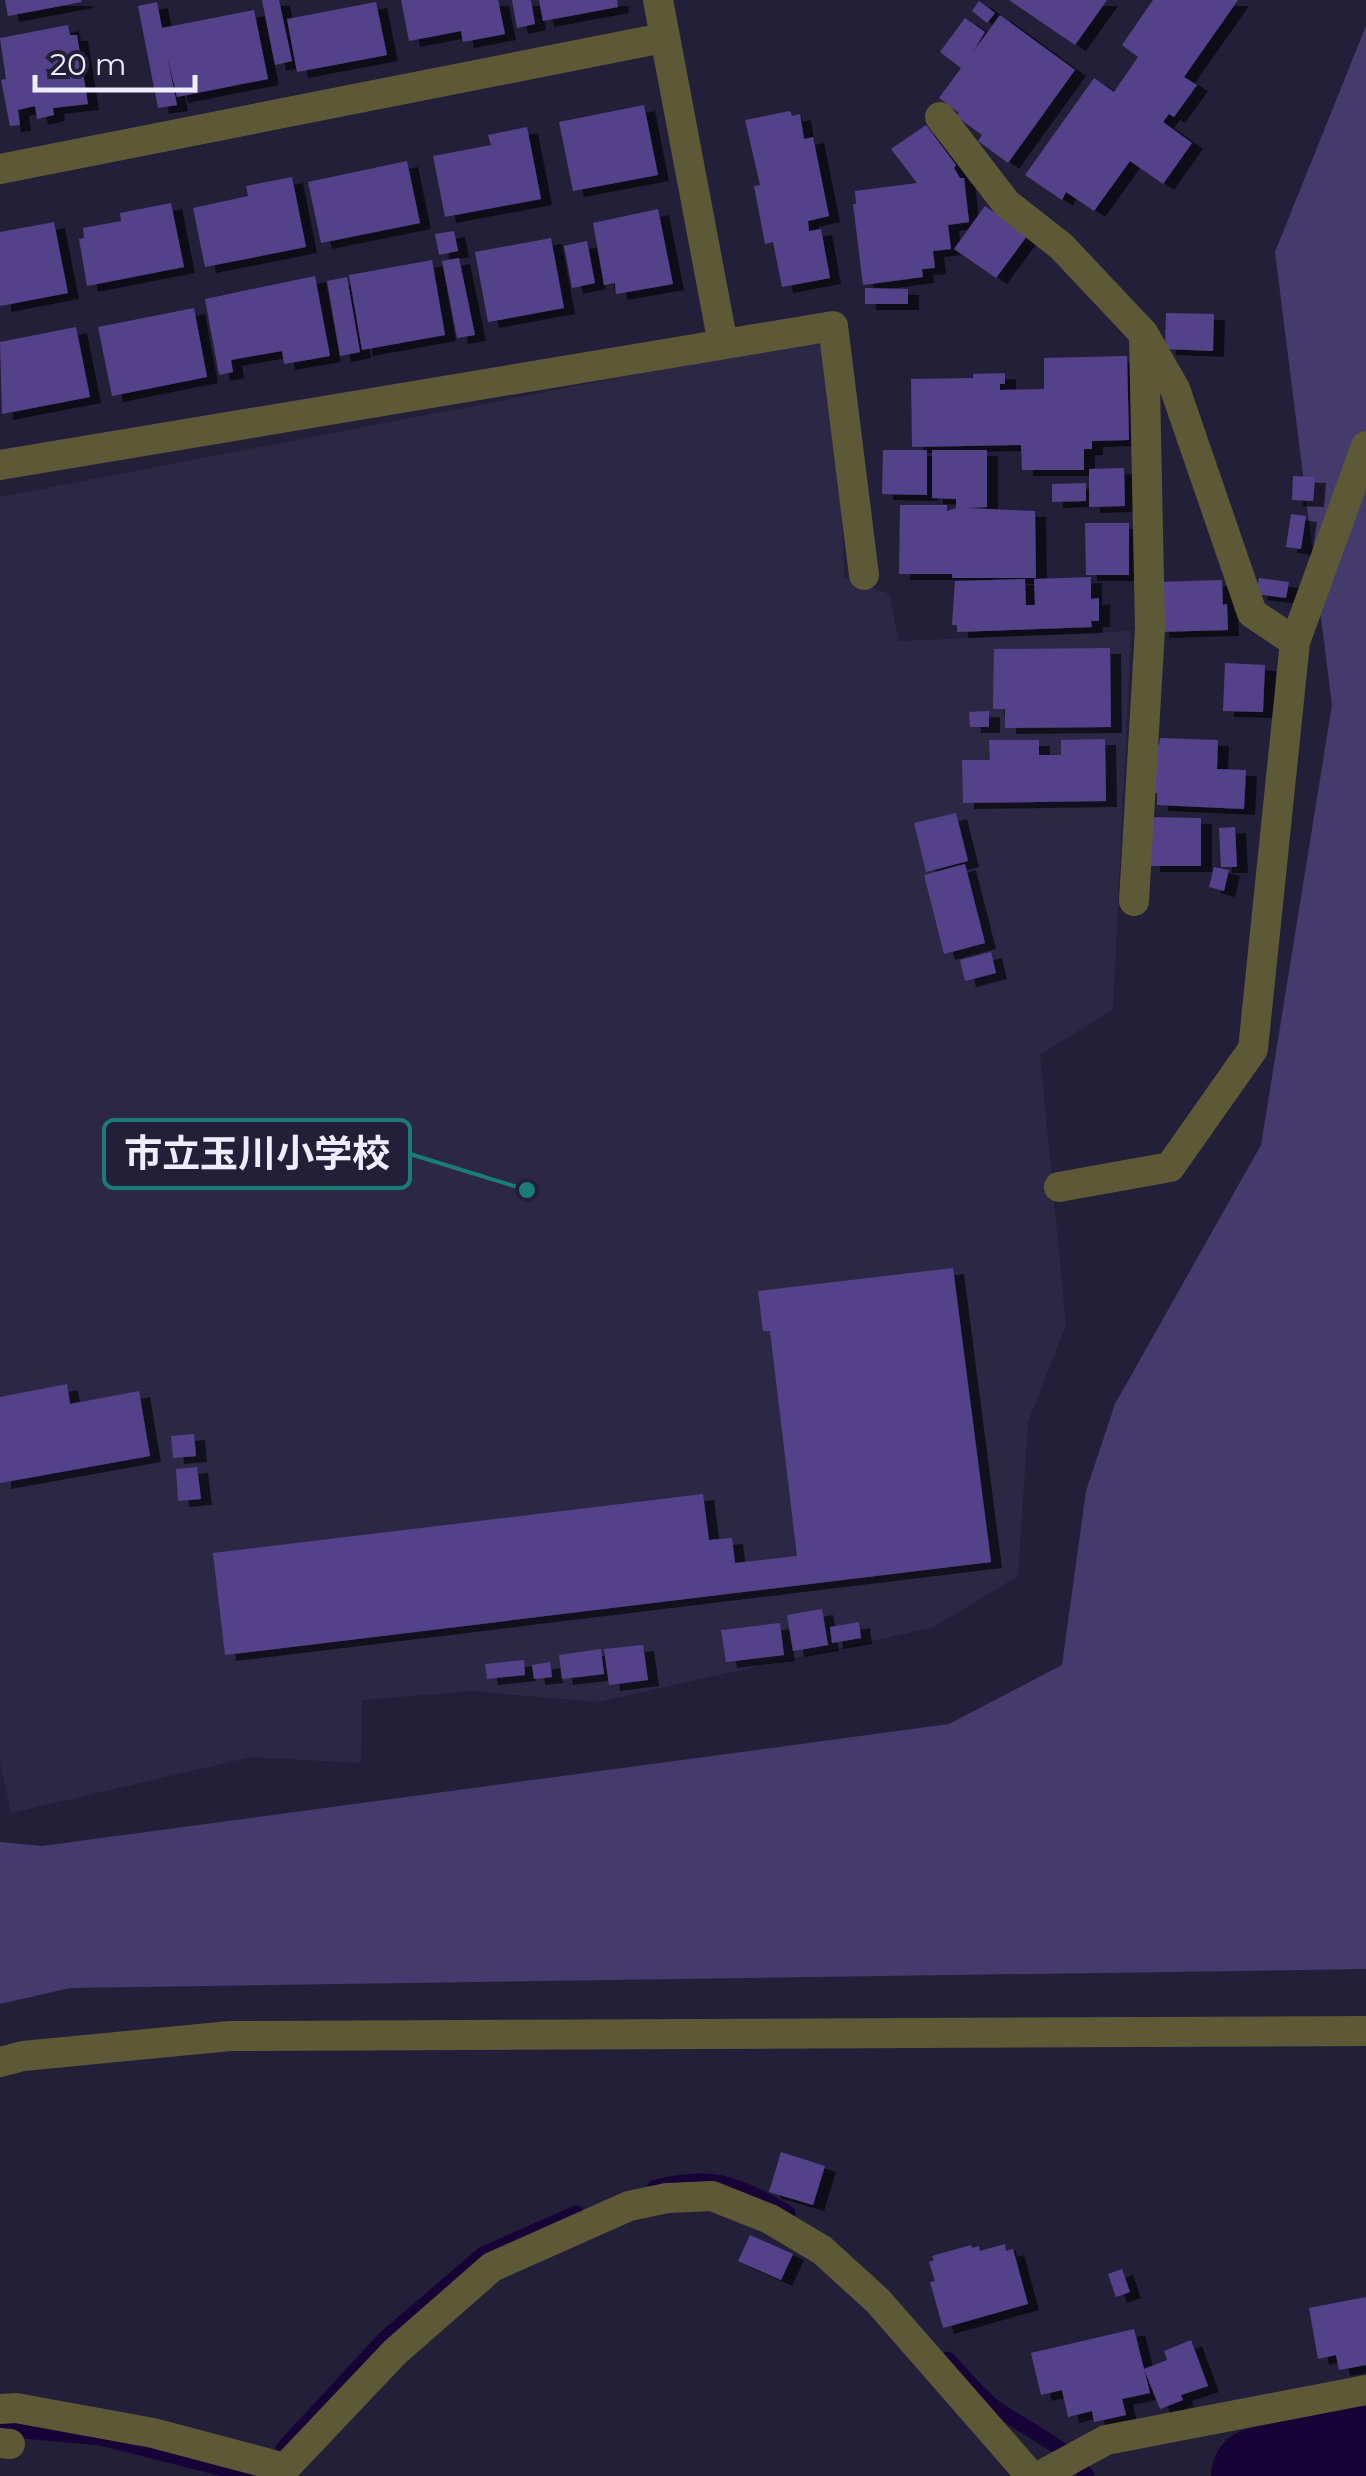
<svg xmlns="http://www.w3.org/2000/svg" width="1366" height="2476" font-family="Montserrat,'Noto Sans JP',sans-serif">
  <defs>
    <filter id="shadow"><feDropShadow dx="11" dy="6" stdDeviation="0" flood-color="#0009"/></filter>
  </defs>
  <rect width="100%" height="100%" fill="#241f38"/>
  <!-- built -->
  <path fill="#2d2746" d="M 811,341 L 827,350 L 840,451 L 844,577 L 889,594 L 899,641 L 1131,631 L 1113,1009 L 1040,1055 L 1066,1325 L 1028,1422 L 1018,1576 L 934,1627 L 598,1702 L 472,1691 L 362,1700 L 361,1763 L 251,1757 L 11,1813 L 0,1762 L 0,497 Z"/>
  <!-- green -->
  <path fill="#453a6c" d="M 1366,26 L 1366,1969 L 70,1988 L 0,2004 L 0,1842 L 42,1846 L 949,1724 L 1062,1665 L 1086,1491 L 1115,1404 L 1261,1145 L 1332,705 L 1275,252 Z"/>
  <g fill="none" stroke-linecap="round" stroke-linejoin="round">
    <!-- stream -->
    <path stroke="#160437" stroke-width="15" d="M 655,2187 C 714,2173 736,2183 788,2213
      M 948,2359 C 962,2374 976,2392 992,2405 C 1019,2426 1070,2447 1087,2476
      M 0,2429 L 101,2438 L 251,2476
      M 283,2448 L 385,2338 L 483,2254 L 576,2213"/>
    <!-- river -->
    <path stroke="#160437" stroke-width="98" d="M 1260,2476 L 1366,2452"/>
  </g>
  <!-- building -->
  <path fill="#534289" filter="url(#shadow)" d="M 5,0 L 81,0 L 82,2 L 8,16 Z
    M 262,0 L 279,0 L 292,61 L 275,65 Z
    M 401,0 L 498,0 L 505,34 L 463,42 L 461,31 L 409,41 Z
    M 512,0 L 531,0 L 535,24 L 517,28 Z
    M 539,0 L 617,0 L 618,7 L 543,21 Z
    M 1009,0 L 1107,0 L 1075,45 Z
    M 1153,0 L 1238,0 L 1184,77 L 1197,85 L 1174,117 L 1169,114 L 1163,122 L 1192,143 L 1163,184 L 1130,161 L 1094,211 L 1066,192 L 1062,200 L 1025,175 L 1094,78 L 1114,92 L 1138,57 L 1122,45 Z
    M 979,1 L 995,13 L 987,23 L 972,11 Z
    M 157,2 L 162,28 L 254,10 L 268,79 L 177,97 L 167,55 L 177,105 L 158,108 L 138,6 Z
    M 376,2 L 387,55 L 297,72 L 287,19 Z
    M 1000,15 L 1075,70 L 1008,163 L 978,141 L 982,135 L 956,116 L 959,113 L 939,98 L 961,68 L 940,52 L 965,18 L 985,32 L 973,52 Z
    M 68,25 L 70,35 L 77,35 L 88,104 L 53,108 L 54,115 L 37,119 L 35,106 L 18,110 L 20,125 L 10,126 L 1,80 L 6,79 L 0,38 Z
    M 644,105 L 658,175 L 573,191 L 559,122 Z
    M 790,111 L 792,116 L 800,114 L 804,139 L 813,137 L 829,216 L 808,221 L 809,231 L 821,229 L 830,278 L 782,287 L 773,242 L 765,244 L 754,186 L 760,185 L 745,120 Z
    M 926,125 L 956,165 L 954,168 L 960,178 L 964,178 L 969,222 L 948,225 L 951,249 L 933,251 L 935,268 L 922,269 L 923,277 L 863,285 L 853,204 L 856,204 L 855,191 L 917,183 L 891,149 Z
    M 527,127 L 541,199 L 445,217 L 433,156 L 491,145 L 488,135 Z
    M 407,161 L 420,223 L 321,243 L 308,182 Z
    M 292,177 L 306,247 L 205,267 L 193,208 L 248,196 L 246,186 Z
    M 171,203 L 184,267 L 87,286 L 79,239 L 84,238 L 83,228 L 121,221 L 120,213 Z
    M 985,206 L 1027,236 L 996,278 L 954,249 Z
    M 658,209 L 673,284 L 616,294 L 615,283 L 604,285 L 593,223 Z
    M 54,222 L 68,293 L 0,306 L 0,232 Z
    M 454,231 L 458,251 L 439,255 L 435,234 Z
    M 551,238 L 564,308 L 488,322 L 475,252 Z
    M 587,241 L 595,283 L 572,288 L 564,246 Z
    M 459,258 L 475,335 L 457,338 L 442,261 Z
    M 432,260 L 445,335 L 362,350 L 349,275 Z
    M 315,276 L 330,356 L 284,364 L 282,351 L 231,360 L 233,372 L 219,375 L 205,299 Z
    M 347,277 L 360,352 L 340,356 L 327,281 Z
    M 865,288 L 908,289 L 908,304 L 865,304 Z
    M 194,308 L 207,377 L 112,396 L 98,327 Z
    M 1166,313 L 1214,314 L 1213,351 L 1165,349 Z
    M 76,327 L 90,397 L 2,414 L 0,342 Z
    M 1127,356 L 1129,440 L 1092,441 L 1092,449 L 1084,449 L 1084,470 L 1022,470 L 1021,445 L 912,447 L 911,379 L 973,378 L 973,374 L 1005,373 L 1005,384 L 1000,384 L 1000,390 L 1044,389 L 1044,358 Z
    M 883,450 L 927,450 L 927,495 L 882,494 Z
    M 932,450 L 987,450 L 987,507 L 966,508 L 1035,511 L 1036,578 L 952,578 L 952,574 L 899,574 L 900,505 L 947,505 L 947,511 L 956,508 L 956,499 L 932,498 Z
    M 1124,468 L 1125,506 L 1089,507 L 1089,469 Z
    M 1293,476 L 1315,477 L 1313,501 L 1292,500 Z
    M 1086,483 L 1086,501 L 1052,502 L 1052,484 Z
    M 1291,514 L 1306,516 L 1301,549 L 1286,547 Z
    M 1085,523 L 1129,523 L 1129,575 L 1086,575 Z
    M 1091,577 L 1091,599 L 1099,598 L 1099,621 L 1091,621 L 1092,627 L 957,632 L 957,625 L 952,625 L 955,581 L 1025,579 L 1026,605 L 1035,605 L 1034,579 Z
    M 1259,578 L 1289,582 L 1286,598 L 1256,594 Z
    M 1222,580 L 1223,605 L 1227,604 L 1228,630 L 1158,632 L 1157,582 Z
    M 1110,648 L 1111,727 L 1005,728 L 1005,709 L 993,709 L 994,649 Z
    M 1225,663 L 1265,665 L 1263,712 L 1223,711 Z
    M 989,711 L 989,727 L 970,727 L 969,712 Z
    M 1160,738 L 1218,740 L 1217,769 L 1246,770 L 1244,809 L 1157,805 L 1157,793 L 1150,793 L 1152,745 L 1159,745 Z
    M 1105,739 L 1106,801 L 963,803 L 962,760 L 990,760 L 989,740 L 1039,740 L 1039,755 L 1061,755 L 1061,740 Z
    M 956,813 L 968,861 L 926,872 L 914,823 Z
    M 1148,817 L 1201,818 L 1201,866 L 1149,866 Z
    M 1235,827 L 1237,867 L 1221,867 L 1219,828 Z
    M 965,864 L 985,943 L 944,954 L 924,875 Z
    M 1214,867 L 1229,870 L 1224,891 L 1209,887 Z
    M 991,952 L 996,973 L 965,981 L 960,960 Z
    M 953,1268 L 991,1562 L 225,1655 L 213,1553 L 703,1494 L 709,1540 L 732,1538 L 735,1563 L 797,1556 L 770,1331 L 763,1331 L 758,1291 Z
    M 67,1384 L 70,1404 L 139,1391 L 150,1456 L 0,1483 L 0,1397 Z
    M 194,1434 L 196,1456 L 173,1458 L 171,1436 Z
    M 197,1467 L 201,1499 L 178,1501 L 176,1469 Z
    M 822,1609 L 828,1645 L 793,1651 L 787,1615 Z
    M 859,1622 L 861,1638 L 832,1643 L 830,1627 Z
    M 780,1623 L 784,1655 L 726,1662 L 721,1630 Z
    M 643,1645 L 648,1680 L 609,1685 L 604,1649 Z
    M 601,1649 L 604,1674 L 562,1679 L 559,1655 Z
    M 524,1660 L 525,1675 L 487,1679 L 485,1664 Z
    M 550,1662 L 552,1677 L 534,1679 L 532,1665 Z
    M 781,2152 L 825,2166 L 813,2205 L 769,2192 Z
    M 750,2235 L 793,2254 L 781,2280 L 738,2261 Z
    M 1005,2244 L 1006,2251 L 1013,2249 L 1028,2304 L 943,2328 L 930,2282 L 935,2281 L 929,2262 L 934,2260 L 932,2256 L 971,2245 L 972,2248 L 979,2246 L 980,2251 Z
    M 1122,2269 L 1130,2292 L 1116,2297 L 1108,2274 Z
    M 1366,2297 L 1366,2365 L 1339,2370 L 1336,2355 L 1318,2359 L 1309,2308 Z
    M 1134,2329 L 1150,2393 L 1122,2399 L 1126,2415 L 1094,2422 L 1092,2411 L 1068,2417 L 1062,2390 L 1041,2395 L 1031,2353 Z
    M 1191,2340 L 1208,2386 L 1181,2395 L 1183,2400 L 1160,2409 L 1144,2369 L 1167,2360 L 1164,2351 Z"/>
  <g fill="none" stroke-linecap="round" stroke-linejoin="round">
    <!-- minor -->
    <path stroke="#5d5936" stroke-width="30" d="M 658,0 L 723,344
      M 940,117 L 1006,203 L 1061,246 L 1143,333 L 1175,389 L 1252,613 L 1295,642
      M 0,169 L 663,38
      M 0,465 L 833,326 L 864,575
      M 1134,901 L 1150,629 L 1144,336
      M 1059,1187 L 1170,1167 L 1253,1049 L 1295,642 L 1366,446
      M 0,2062 L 23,2056 L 230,2036 L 1366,2031
      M 0,2409 L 16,2408 L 153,2433 L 285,2468 L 395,2352 L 492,2267 L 629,2206 L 667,2198 L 712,2196 L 770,2219 L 822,2250 L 878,2301 L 1031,2476
      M 0,2443 L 10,2444
      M 1040,2476 L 1106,2440 L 1366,2390"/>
  </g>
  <!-- callouts -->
  <path fill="none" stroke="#1a7c75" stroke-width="4" d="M527 1190L410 1154"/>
  <circle fill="#1a7c75" stroke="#241f38" stroke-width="4" cx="527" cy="1190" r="10"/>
  <rect fill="#241f38" stroke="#1a7c75" stroke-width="4" x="104" y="1120" width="306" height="68" rx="10"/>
  <g font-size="38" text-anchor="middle" font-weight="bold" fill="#eeecfd">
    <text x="257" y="1167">市立玉川小学校</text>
  </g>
  <!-- scale -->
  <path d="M35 75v15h160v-15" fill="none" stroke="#eeecfd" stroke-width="5"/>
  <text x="50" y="75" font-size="30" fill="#eeecfd" stroke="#241f38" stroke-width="8" paint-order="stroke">20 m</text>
</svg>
